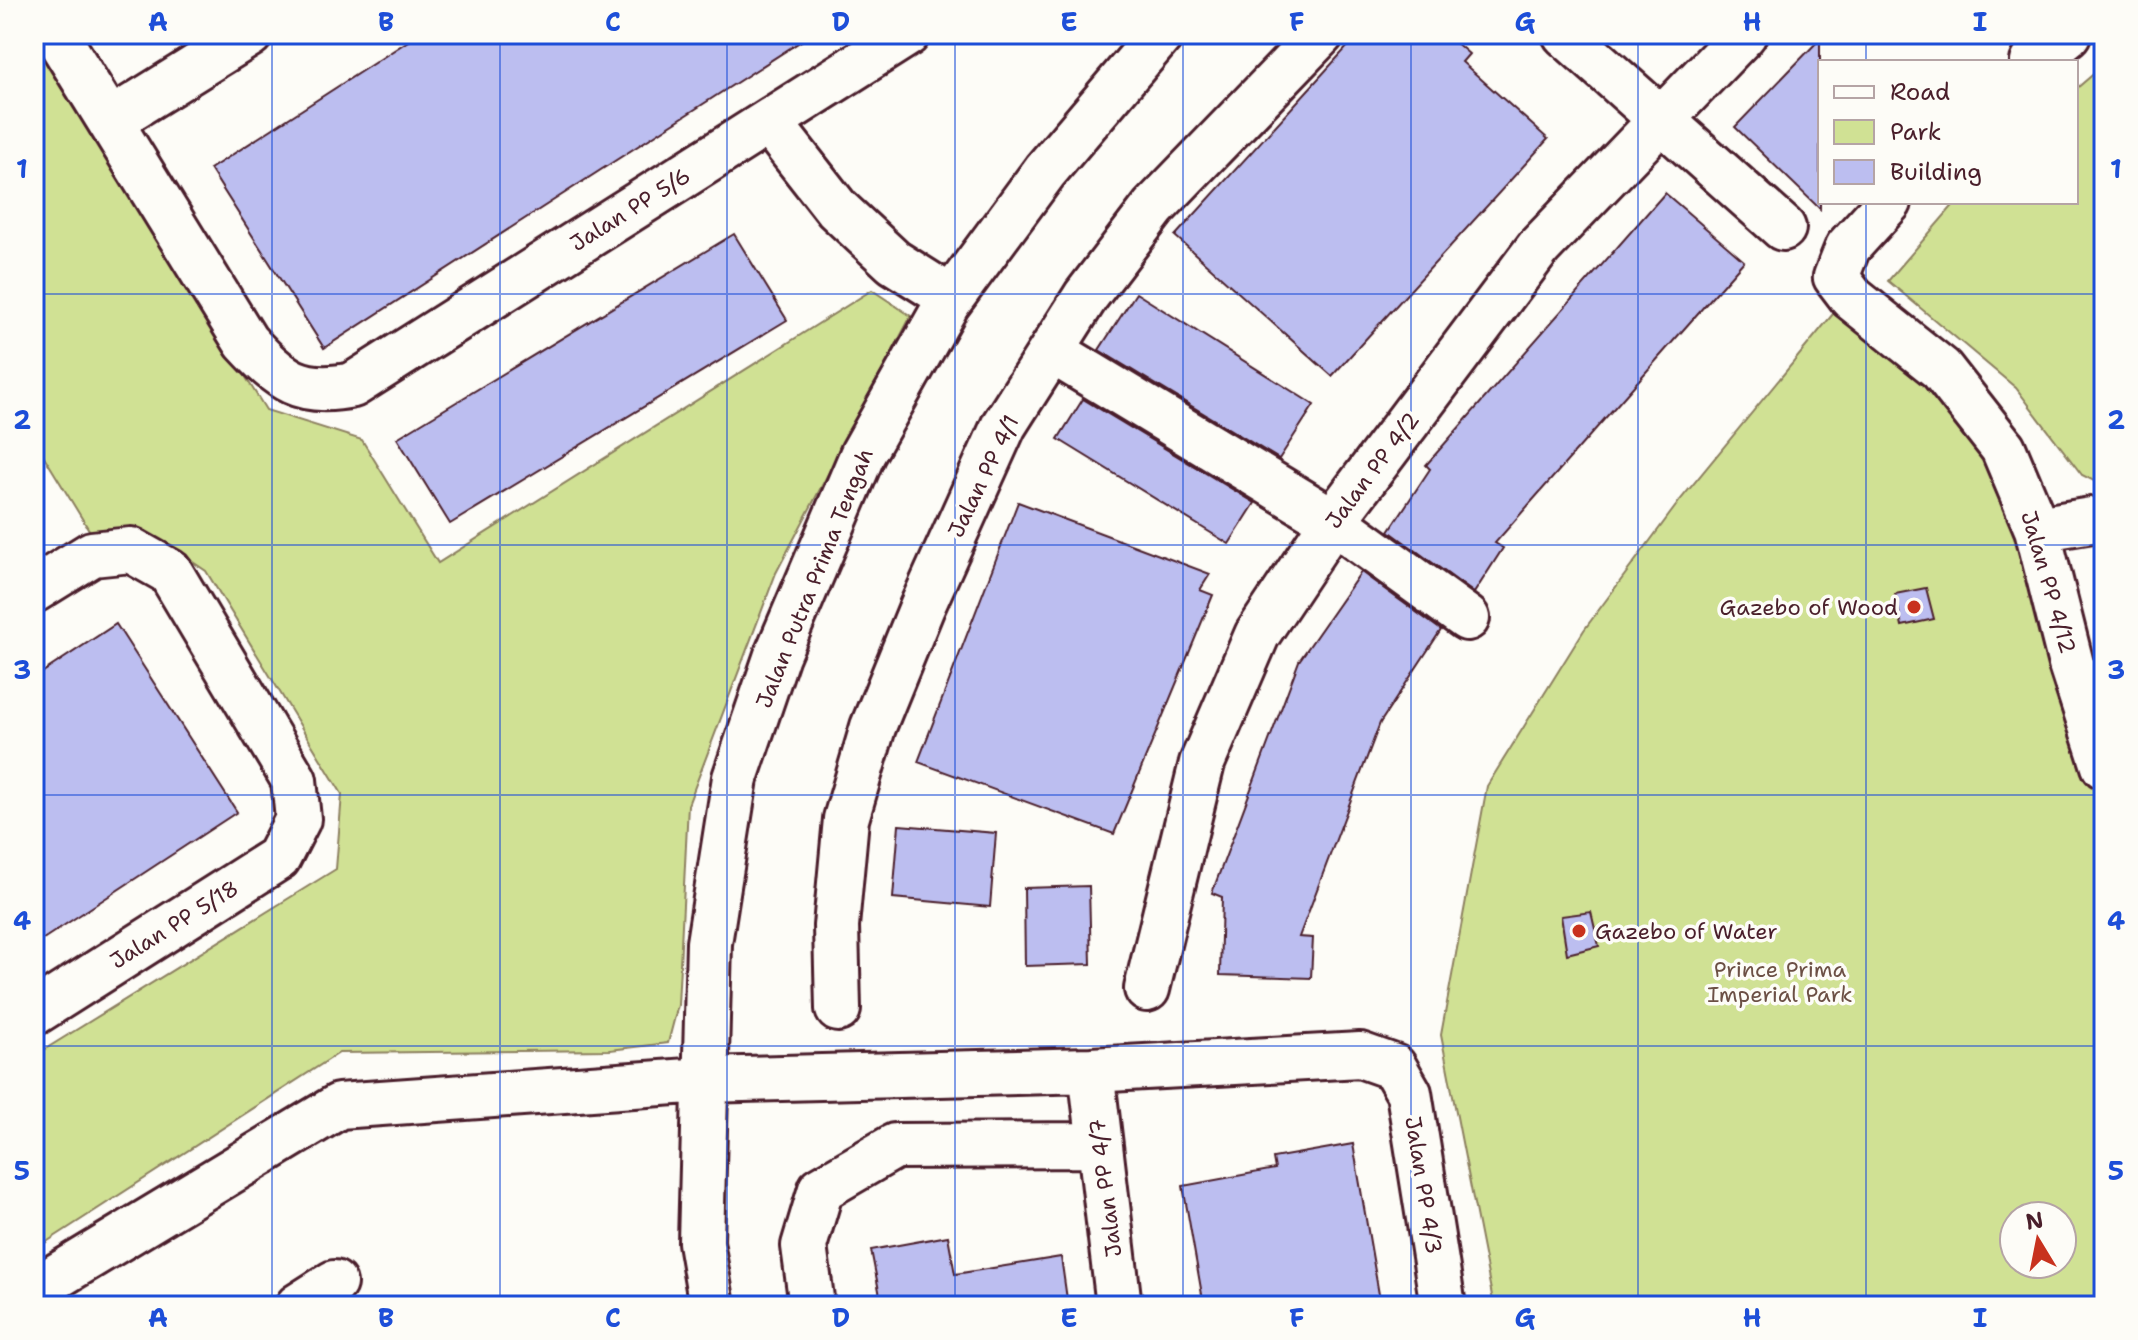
<svg xmlns="http://www.w3.org/2000/svg" width="2138" height="1340" font-family="'Shantell Sans',sans-serif">
  <rect width="100%" height="100%" fill="#fdfcf7"/>
  <filter id="ink" filterUnits="userSpaceOnUse"><feTurbulence type="fractalNoise" baseFrequency=".0125" numOctaves="2"/><feDisplacementMap in="SourceGraphic" scale="16" xChannelSelector="R" yChannelSelector="G"/><feConvolveMatrix kernelMatrix="1 2 1 2 8 2 1 2 1" color-interpolation-filters="sRGB"/></filter>
  <g filter="url(#ink)">
    <!-- green -->
    <path fill="#d0e194" stroke="#8d8060" stroke-width="2" fill-rule="evenodd" d="M 34,34 L 266,410 L 362,440 L 438,563 L 872,290 L 911,316 L 776,573 L 688,805 L 678,1005 L 668,1043 L 610,1050 L 339,1053 L 34,1250 L 34,1056 L 336,869 L 342,794 L 206,571 L 166,544 L 94,538 L 34,440 Z
      M 2104,65 L 2104,486 L 2082,475 L 2016,388 L 1888,281 L 1956,202 L 2076,202 L 2076,89 Z
      M 1842,303 L 1996,448 L 2104,778 L 2104,1306 L 1494,1306 L 1441,1035 L 1487,786 L 1584,630 L 1681,499 ZM 2014,1216 L 2062,1216 L 2062,1264 L 2014,1264 Z"/>
    <!-- building -->
    <path fill="#bcbef0" stroke="#4a1f2b" stroke-width="2" d="M 419,34 L 812,34 L 324,348 L 210,169 Z
      M 1359,34 L 1446,34 L 1469,54 L 1462,62 L 1548,139 L 1332,376 L 1175,236 Z
      M 1820,39 L 1820,209 L 1735,127 Z
      M 1665,193 L 1744,261 L 1495,543 L 1503,548 L 1474,593 L 1389,531 L 1430,469 L 1426,465 Z
      M 734,234 L 787,320 L 450,524 L 397,438 Z
      M 1136,293 L 1314,405 L 1279,459 L 1099,350 Z
      M 1083,399 L 1255,503 L 1229,544 L 1058,439 Z
      M 1018,502 L 1210,574 L 1200,590 L 1213,595 L 1114,834 L 918,762 Z
      M 1361,572 L 1441,630 L 1380,723 L 1299,937 L 1313,938 L 1311,978 L 1220,975 L 1222,897 L 1212,893 L 1299,661 Z
      M 1926,588 L 1934,619 L 1902,626 L 1895,594 Z
      M 116,624 L 237,812 L 34,945 L 34,678 Z
      M 899,825 L 996,833 L 990,907 L 893,898 Z
      M 1089,886 L 1091,964 L 1025,966 L 1024,888 Z
      M 1591,912 L 1599,946 L 1567,954 L 1561,916 Z
      M 1353,1144 L 1381,1306 L 1204,1306 L 1183,1186 L 1275,1169 L 1273,1158 Z
      M 948,1236 L 955,1274 L 1061,1257 L 1068,1306 L 882,1306 L 871,1250 Z"/>
    <g fill="none" stroke-linecap="round" stroke-linejoin="round">
      <!-- minor casing -->
      <g stroke="#4a1f2b" stroke-width="50">
        <path id="minor" d="M 56,34 L 246,342 C 281,380 300,396 353,385 L 907,34
          M 1565,34 L 1783,228
          M 2033,62 L 2068,34
          M 110,121 L 250,34
          M 769,122 L 837,209 L 894,262 L 951,298
          M 1889,202 L 1848,247 L 1836,277 L 1852,298 L 1941,369 L 2003,448 L 2037,529 L 2071,664 L 2104,766
          M 1052,351 L 1333,521 L 1467,618
          M 2037,529 L 2104,518
          M 34,590 L 92,554 L 131,550 L 170,572 L 294,780 L 298,819 L 278,858 L 34,1013
          M 1147,989 L 1202,763 L 1257,635 L 1333,521 L 1539,247 L 1744,34
          M 838,1009 L 836,926 L 846,819 L 873,727 L 922,607 L 1004,425 L 1086,296 L 1154,207 L 1321,34
          M 1091,1070 L 1119,1306
          M 34,1290 L 339,1106 L 703,1080 L 1091,1070 L 1360,1055 L 1394,1067 L 1409,1093 L 1443,1306
          M 298,1306 L 334,1283
          M 712,1306 L 701,1242 L 709,943 L 735,778 L 777,655 L 863,453 L 947,304 L 1045,171 L 1161,34
          M 812,1306 L 804,1246 L 821,1189 L 895,1146 L 1099,1145"/>
      </g>
      <!-- minor -->
      <use href="#minor" stroke="#fdfcf7" stroke-width="44"/>
    </g>
  </g>
  <!-- grid -->
  <path fill="none" stroke="#1d4ed8" stroke-width="2" stroke-opacity="0.55" d="M 272,34 L 272,1306M 500,34 L 500,1306M 727,34 L 727,1306M 955,34 L 955,1306M 1183,34 L 1183,1306M 1411,34 L 1411,1306M 1638,34 L 1638,1306M 1866,34 L 1866,62M 1866,202 L 1866,1306M 34,294 L 2104,294M 34,545 L 2104,545M 34,795 L 2104,795M 34,1046 L 2104,1046"/>
  <!-- markers -->
  <g fill="#c8321e" stroke="#fdfcf7" stroke-width="3">
    <circle cx="1914" cy="607" r="8"/>
    <circle cx="1579" cy="931" r="8"/>
  </g>
  <g text-anchor="middle" stroke-width="7" stroke-linejoin="round" paint-order="stroke">
    <!-- street labels -->
    <g font-size="22" fill="#4a1f2b" stroke="#fdfcf7">
      <text transform="translate(630 209) rotate(-32)" y="8">Jalan PP 5/6</text>
      <text transform="translate(1372 470) rotate(-53)" y="8">Jalan PP 4/2</text>
      <text transform="translate(983 476) rotate(-64)" y="8">Jalan PP 4/1</text>
      <text transform="translate(814 578) rotate(-68)" y="8">Jalan Putra Prima Tengah</text>
      <text transform="translate(2049 582) rotate(74)" y="8">Jalan PP 4/12</text>
      <text transform="translate(174 924) rotate(-32)" y="8">Jalan PP 5/18</text>
      <text transform="translate(1424 1185) rotate(81)" y="8">Jalan PP 4/3</text>
      <text transform="translate(1105 1188) rotate(-97)" y="8">Jalan PP 4/7</text>
    </g>
    <!-- poi labels -->
    <g font-size="22" fill="#4a1f2b" stroke="#fdfcf7" text-anchor="end">
      <text x="1898" y="615">Gazebo of Wood</text>
      <text x="1595" y="939" text-anchor="start">Gazebo of Water</text>
    </g>
    <!-- park labels -->
    <g font-size="22" fill="#6c5045" stroke="#fdfcf7">
      <text x="1780" y="977">Prince Prima<tspan x="1780" dy="25">Imperial Park</tspan></text>
    </g>
  </g>
  <!-- margin -->
  <rect width="2138" height="1340" fill="none" stroke="#fdfcf7" stroke-width="88"/>
  <!-- legend -->
  <rect x="1818" y="60" width="260" height="144" fill="#fdfcf7" stroke="#b5a4a5" stroke-width="2"/>
  <rect x="1834" y="86" width="40" height="12" fill="#fdfcf7" stroke="#b5a4a5" stroke-width="2"/>
  <text x="1890" y="100" font-size="24" fill="#4a1f2b">Road</text>
  <rect x="1834" y="120" width="40" height="24" fill="#d0e194" stroke="#b5a4a5" stroke-width="2"/>
  <text x="1890" y="140" font-size="24" fill="#4a1f2b">Park</text>
  <rect x="1834" y="160" width="40" height="24" fill="#bcbef0" stroke="#b5a4a5" stroke-width="2"/>
  <text x="1890" y="180" font-size="24" fill="#4a1f2b">Building</text>
  <!-- north arrow -->
  <g transform="translate(2038 1240) rotate(350)"><circle r="38" fill="#fdfcf7" stroke="#b5a4a5" stroke-width="2"/>
  <path d="M0-6L14 30L0 20L-14 30Z" fill="#c8321e"/>
  <text y="-12" font-size="22" font-weight="bold" text-anchor="middle" fill="#4a1f2b">N</text>
  </g>
  <rect x="44" y="44" width="2050" height="1252" fill="none" stroke="#1d4ed8" stroke-width="3"/>
  <g font-size="26" text-anchor="middle" font-weight="bold" fill="#1d4ed8">
    <text x="158" y="31">A</text>
    <text x="386" y="31">B</text>
    <text x="613" y="31">C</text>
    <text x="841" y="31">D</text>
    <text x="1069" y="31">E</text>
    <text x="1297" y="31">F</text>
    <text x="1525" y="31">G</text>
    <text x="1752" y="31">H</text>
    <text x="1980" y="31">I</text>
    <text x="22" y="178">1</text>
    <text x="2116" y="178">1</text>
    <text x="22" y="429">2</text>
    <text x="2116" y="429">2</text>
    <text x="22" y="679">3</text>
    <text x="2116" y="679">3</text>
    <text x="22" y="930">4</text>
    <text x="2116" y="930">4</text>
    <text x="22" y="1180">5</text>
    <text x="2116" y="1180">5</text>
    <text x="158" y="1327">A</text>
    <text x="386" y="1327">B</text>
    <text x="613" y="1327">C</text>
    <text x="841" y="1327">D</text>
    <text x="1069" y="1327">E</text>
    <text x="1297" y="1327">F</text>
    <text x="1525" y="1327">G</text>
    <text x="1752" y="1327">H</text>
    <text x="1980" y="1327">I</text>
  </g>
</svg>
